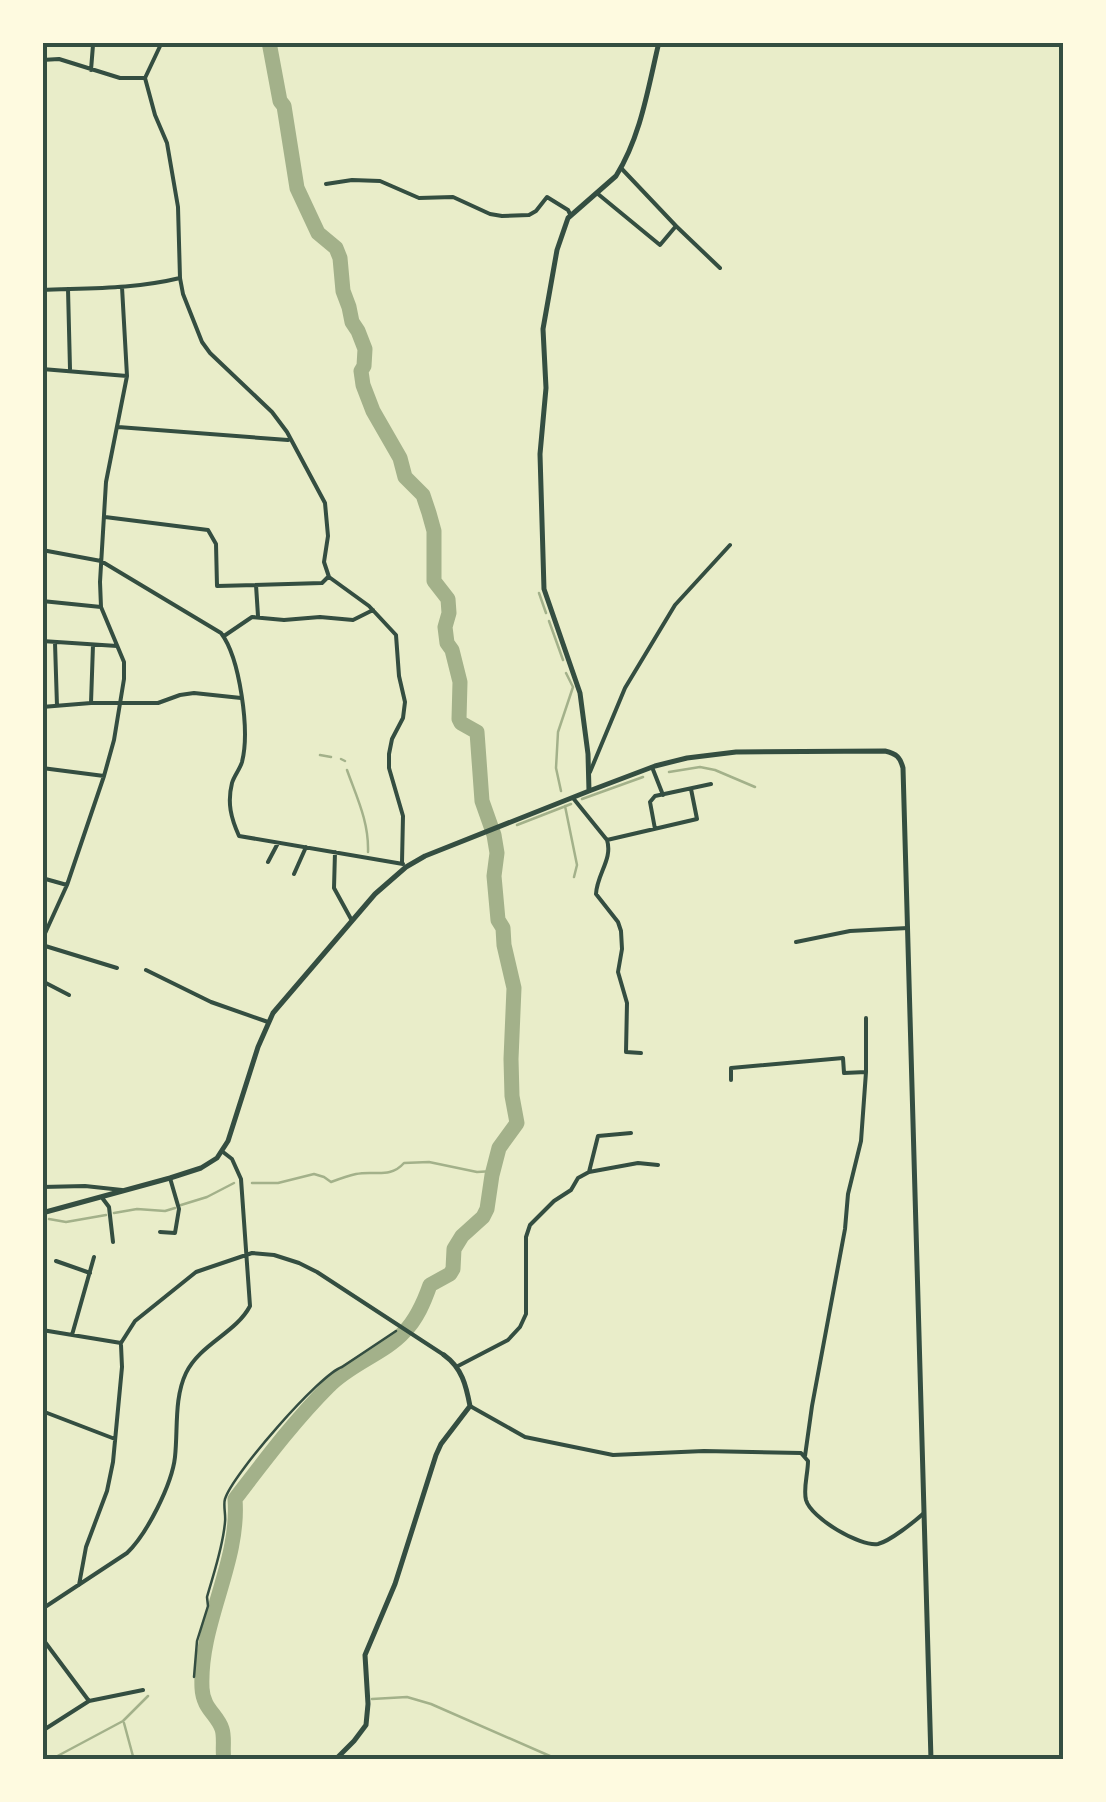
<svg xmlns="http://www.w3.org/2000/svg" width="1106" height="1802" font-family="Quicksand,sans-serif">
  <rect width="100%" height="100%" fill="#e9edc9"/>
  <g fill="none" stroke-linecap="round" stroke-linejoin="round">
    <!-- stream -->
    <path stroke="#a3b18a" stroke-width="2.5" d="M 539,593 L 546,613
      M 549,621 L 563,660
      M 320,755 L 331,757
      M 341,759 L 345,761
      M 347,770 C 357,798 369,822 368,852
      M 669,772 L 700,767 L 715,770 L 755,787
      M 561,791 L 556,768 L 558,732 L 573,687 L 566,673
      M 582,799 L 643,777
      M 565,806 L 577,865 L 574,877
      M 517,825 L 571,804
      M 252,1183 L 278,1183 L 314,1174 L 324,1177 L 331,1182 C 339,1179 347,1176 356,1174 C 374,1170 390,1179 404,1163 L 429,1162 L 477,1172 L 494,1171
      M 181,1205 L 207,1197 L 234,1183
      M 114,1213 L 137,1209 L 165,1211 L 175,1208
      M 49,1219 L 66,1222 L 106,1215
      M 372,1699 L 407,1697 L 431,1704 L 559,1760
      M 124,1723 L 134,1760
      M 50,1760 L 123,1721 L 148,1696"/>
    <!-- river -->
    <path stroke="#a3b18a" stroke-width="15" d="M 224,1760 C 222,1750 225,1738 222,1729 C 217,1714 203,1709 202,1688 C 199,1623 240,1563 235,1499 C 265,1460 294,1421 329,1386 C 350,1364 385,1353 404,1332 C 417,1319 424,1302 430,1285 L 450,1274 L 453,1269 L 454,1249 L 462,1236 L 483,1217 L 487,1209 L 492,1175 L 499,1148 L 517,1123 L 512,1096 L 511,1059 L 514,988 L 504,945 L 503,928 L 498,920 L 494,876 L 497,853 L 494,835 L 482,801 L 477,732 L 461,723 L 459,719 L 460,682 L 452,650 L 447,643 L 445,627 L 449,613 L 448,599 L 434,581 L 434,531 L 429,513 L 423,495 L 405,477 L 400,458 L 373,411 L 363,385 L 361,371 L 364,366 L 365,349 L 358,331 L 352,322 L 349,307 L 343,291 L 340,258 L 336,248 L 318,233 L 297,188 L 284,106 L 280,101 L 269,42"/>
    <!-- path -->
    <path stroke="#344e41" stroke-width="2.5" d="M 194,1677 L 197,1641 L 208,1606 L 207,1597 C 214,1572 223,1547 225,1522 C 226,1515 223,1505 225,1499 C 232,1475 320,1374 342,1367 L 396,1331"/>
    <!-- minor -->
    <path stroke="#344e41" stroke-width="4" d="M 162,42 L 145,78 L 155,115 L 167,143 L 178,207 L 180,278 L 183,294 L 202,342 L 210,353 L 272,412 L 287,432 L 325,503 L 328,536 L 324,562 L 329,577 L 369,606 L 396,635 L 399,676 L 405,702 L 403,718 L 392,739 L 389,754 L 389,768 L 403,816 L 402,862
      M 93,44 L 142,42
      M 42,60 L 59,59 L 120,78 L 145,78
      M 91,70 L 93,45
      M 326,184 L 352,180 L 380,181 L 419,198 L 453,197 L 490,214 L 502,216 L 529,215 L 536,211 L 547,197 L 568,210 L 570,214
      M 598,194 L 660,245 L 676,226 L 621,168
      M 676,226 L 720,268
      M 68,289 L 70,369
      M 42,290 C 89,288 135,289 180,278
      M 42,369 L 127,376
      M 118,427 L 288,440
      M 105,517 L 208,530 L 216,544 L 217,586 L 322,583 L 328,577
      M 42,550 L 101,561 L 221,633 C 240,658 250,731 242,762 C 240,769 234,776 232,783 C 227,803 231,818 239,836 L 403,864
      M 256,585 L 258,616
      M 42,601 L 101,607
      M 224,636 L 252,617 L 284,620 L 320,617 L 353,620 L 373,610
      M 42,641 L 117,646
      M 55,643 L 57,706
      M 91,703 L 93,645
      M 42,707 L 91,703 L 158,703 L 180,695 L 194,693 L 241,698
      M 652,767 L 663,795
      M 42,768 L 104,776
      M 590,772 L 625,688 L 675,605 L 730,545
      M 573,798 L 607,840 C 613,859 597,874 596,894 L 618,922 L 621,931 L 622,949 L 618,972 L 627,1003 L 626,1052 L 641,1053
      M 655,829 L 650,802 L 655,796 L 711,784
      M 607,840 L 697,819 L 691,789
      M 335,852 L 334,888 L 351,919
      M 268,862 L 278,843
      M 294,874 L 306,847
      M 42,878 L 67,885
      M 42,940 L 67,885 L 104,776 L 114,740 L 124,679 L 124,662 L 101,607 L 100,582 L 106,482 L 127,376 L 122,287
      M 796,942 L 850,931 L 908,928
      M 42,945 L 117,968
      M 146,970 L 211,1002 L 268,1022
      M 42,981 L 69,995
      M 731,1080 L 731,1068 L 843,1058 L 844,1073 L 866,1072
      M 589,1172 L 598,1136 L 631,1133
      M 42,1187 L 85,1186 L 122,1190
      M 103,1199 L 109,1207 L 113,1242
      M 160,1232 L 175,1233 L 179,1209 L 170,1178
      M 56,1261 L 90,1273
      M 42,1330 L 121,1343 L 135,1321 L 196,1272 L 252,1253 L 274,1255 L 299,1263 L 317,1272 L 444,1355
      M 72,1335 L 94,1257
      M 458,1366 L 508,1340 L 520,1327 L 526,1314 L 526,1237 L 530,1225 L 554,1201 L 571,1190 L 578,1178 L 589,1172 L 638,1163 L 658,1165
      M 470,1406 L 525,1437 L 613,1455 L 704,1451 L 801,1453 L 808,1461 C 808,1474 803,1488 806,1500 C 811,1518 860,1547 878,1544 C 890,1541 914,1522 924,1513
      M 42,1411 L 115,1439
      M 805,1456 L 812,1406 L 845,1229 L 848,1194 L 861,1141 L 866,1072 L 866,1018
      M 79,1585 L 86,1547 L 107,1491 L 113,1462 L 122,1367 L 121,1345
      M 42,1609 L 127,1553 C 147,1534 172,1484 175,1457 C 178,1429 174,1398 186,1373 C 200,1344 236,1333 250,1306 L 241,1179 L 232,1159 L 223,1152
      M 42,1638 L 89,1701
      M 42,1731 L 89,1701 L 143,1690"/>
    <!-- tertiary -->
    <path stroke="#344e41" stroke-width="5" d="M 589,791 L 588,754 L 580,693 L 544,589 L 540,454 L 546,388 L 543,329 L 557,250 L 568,218 L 616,176 C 641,136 648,88 659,42
      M 42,1213 L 170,1178 L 201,1168 L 217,1158 L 228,1141 L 258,1047 L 273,1013 L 375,894 L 406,867 L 425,856 L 589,791 L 655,766 L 687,758 L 736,752 L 885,751 C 897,754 900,757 903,768 L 931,1760
      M 335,1760 L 354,1741 L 366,1725 L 368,1704 L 365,1655 L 395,1584 L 436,1455 L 441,1444 L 470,1406 C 466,1385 462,1368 444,1355"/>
  </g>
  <!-- border -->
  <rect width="1106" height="1802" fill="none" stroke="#fefae0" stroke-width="90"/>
  <rect x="45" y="45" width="1016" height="1712" fill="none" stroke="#344e41" stroke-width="4"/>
</svg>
